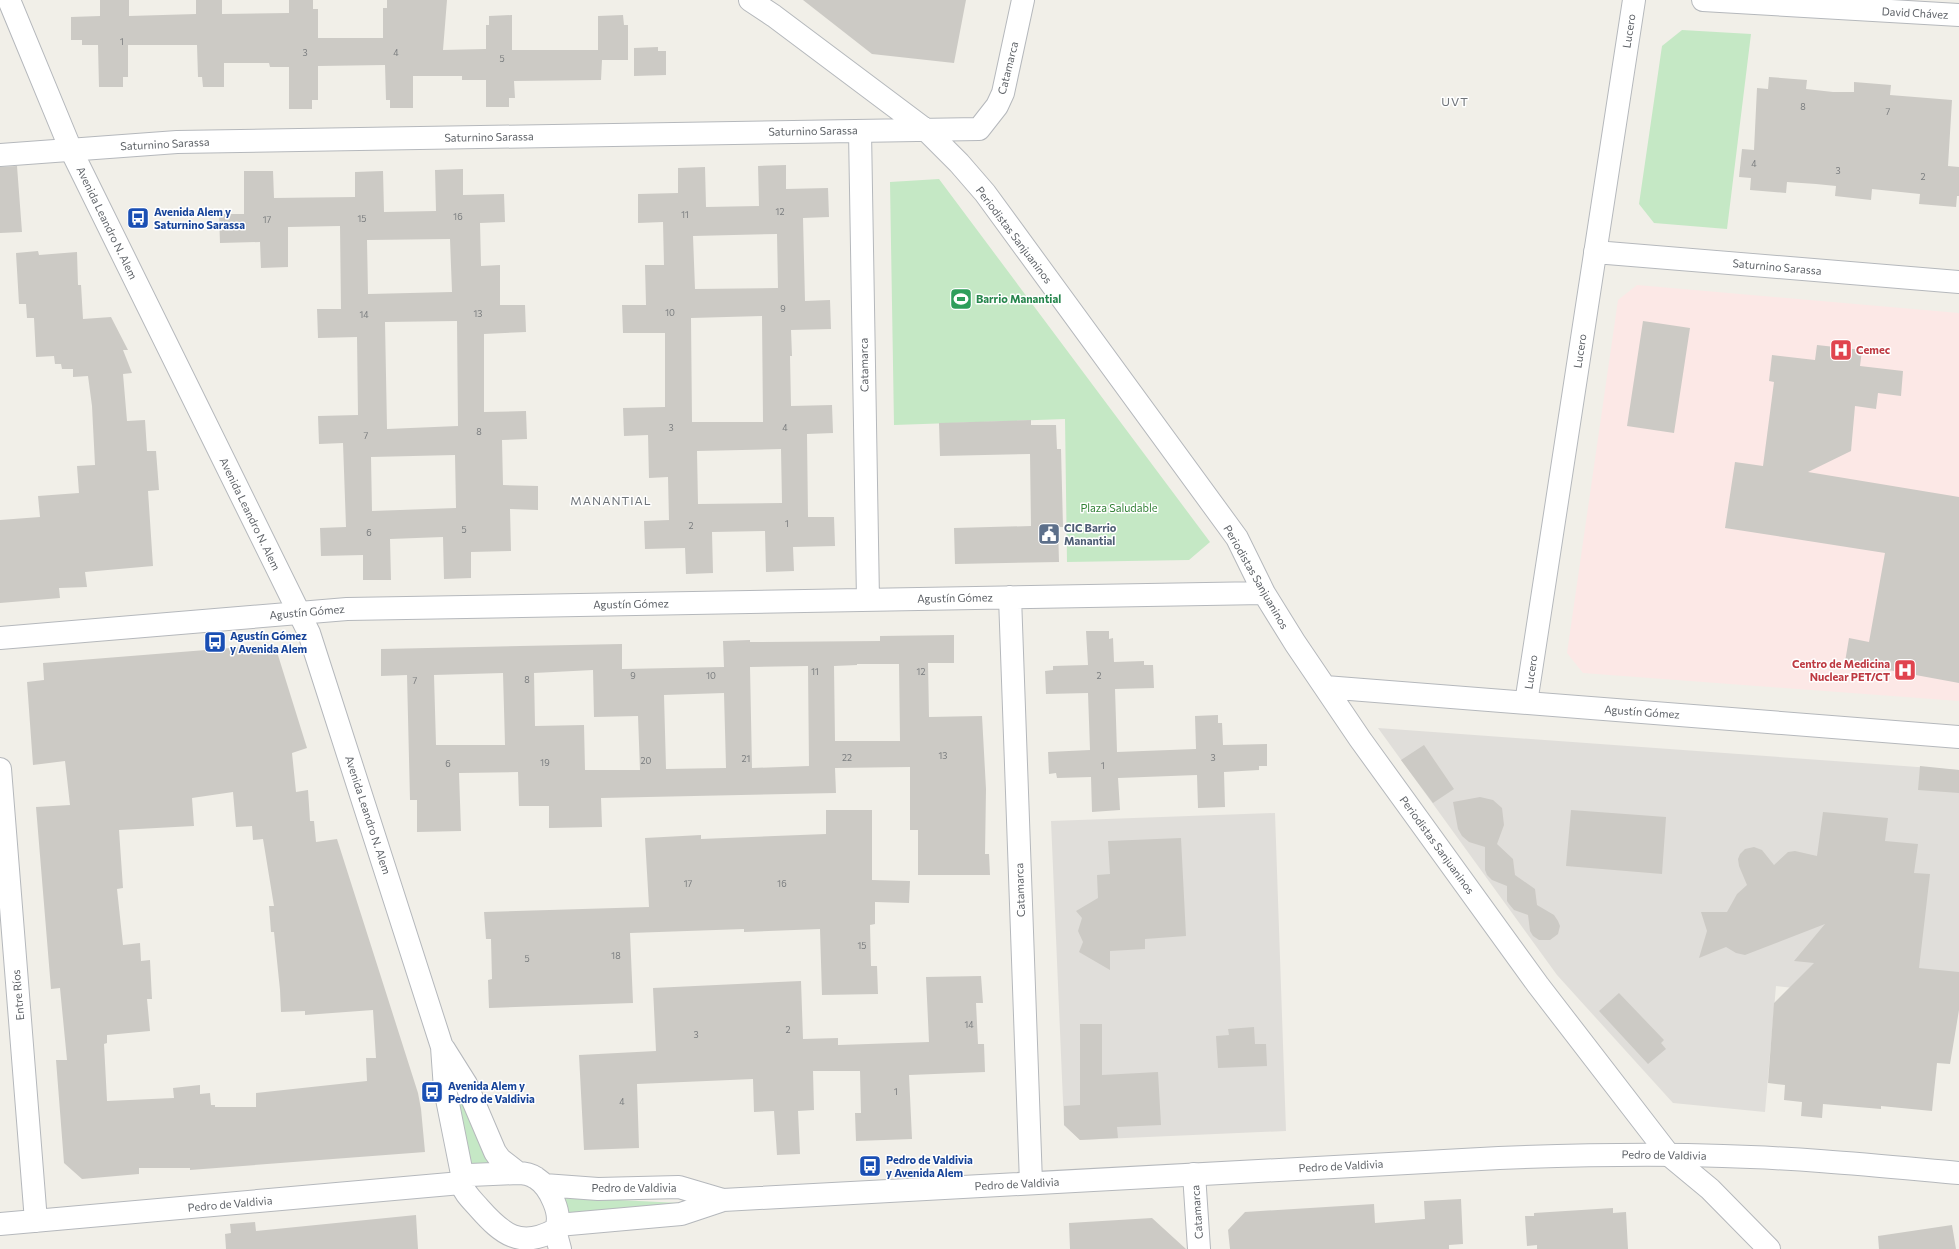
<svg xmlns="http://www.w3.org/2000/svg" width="1959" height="1249" font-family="Commissioner,sans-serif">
  <rect width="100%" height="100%" fill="#f1efe8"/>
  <!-- industrial -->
  <path fill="#e0deda" d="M 1378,728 L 1959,770 L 1959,1002 L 1848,994 L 1776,986 L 1765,1112 L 1673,1103 L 1557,975 Z
    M 1275,813 L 1286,1131 L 1080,1140 L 1064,1125 L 1051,821 Z"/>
  <!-- medical -->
  <path fill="#fce8e6" d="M 1637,285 L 1959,313 L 1959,701 L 1583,673 L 1567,653 L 1618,300 Z"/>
  <!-- green -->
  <path fill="#c5e8c5" d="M 1682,30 L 1751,34 L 1727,229 L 1654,223 L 1639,204 L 1662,46 Z
    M 939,179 L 1210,542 L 1189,560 L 1067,562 L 1065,419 L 894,425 L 890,182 Z
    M 455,1087 L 474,1132 L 491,1165 L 471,1167 Z
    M 562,1196 L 598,1199 L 680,1203 L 567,1214 Z"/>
  <!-- building -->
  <path fill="#cccac5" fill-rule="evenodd" d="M 100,0 L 129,0 L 129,16 L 196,14 L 196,0 L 222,0 L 222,14 L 289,13 L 289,0 L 313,0 L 313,9 L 318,9 L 318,38 L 383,38 L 383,8 L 387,8 L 387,0 L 447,0 L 443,50 L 486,49 L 486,25 L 489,25 L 489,16 L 512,15 L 512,50 L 598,50 L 598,16 L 623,15 L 624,25 L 628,25 L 628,60 L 602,60 L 601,80 L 514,81 L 515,98 L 509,98 L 509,107 L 486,107 L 486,80 L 462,80 L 462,76 L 413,76 L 413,108 L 390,108 L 390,100 L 386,100 L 385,65 L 318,66 L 318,100 L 312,100 L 312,109 L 289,109 L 289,67 L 270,67 L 269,63 L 224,63 L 224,87 L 203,87 L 202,77 L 198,77 L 197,45 L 128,45 L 128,77 L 123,77 L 123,87 L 99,87 L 98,45 L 82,45 L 82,40 L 71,40 L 71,17 L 100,16 Z
    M 803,0 L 966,0 L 954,63 L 872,54 Z
    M 658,47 L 658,51 L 666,51 L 666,75 L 634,76 L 634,48 Z
    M 1769,77 L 1807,80 L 1806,89 L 1833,92 L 1854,92 L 1854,82 L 1891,85 L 1890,95 L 1952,100 L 1948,166 L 1959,167 L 1959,196 L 1957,196 L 1956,207 L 1919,204 L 1920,194 L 1872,189 L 1871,200 L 1835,196 L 1836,186 L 1816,184 L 1787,182 L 1786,193 L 1750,190 L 1751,178 L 1739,177 L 1742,149 L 1754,150 L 1757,88 L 1768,89 Z
    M 786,165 L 786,189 L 828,188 L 829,217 L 803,218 L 805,301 L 830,300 L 831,329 L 791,330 L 792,356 L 790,356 L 791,406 L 832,405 L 833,433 L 807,434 L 808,517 L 834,517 L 835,546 L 793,547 L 794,571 L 766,572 L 765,531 L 712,532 L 713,573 L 686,574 L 685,548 L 645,549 L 644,521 L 669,520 L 668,477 L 649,478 L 648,435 L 624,436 L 623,408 L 665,407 L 665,333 L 623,333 L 622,305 L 646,305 L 645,265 L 664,265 L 663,222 L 638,223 L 638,194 L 678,193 L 678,168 L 705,167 L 706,207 L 759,206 L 758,166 ZM 777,234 L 778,288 L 695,289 L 693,236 ZM 762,316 L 763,422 L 692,422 L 691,318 ZM 781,449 L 782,503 L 698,504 L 697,451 Z
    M 17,166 L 22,232 L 0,233 L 0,167 Z
    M 463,169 L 463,195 L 504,194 L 505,222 L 480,223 L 481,266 L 500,265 L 500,305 L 525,305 L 526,332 L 484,334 L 484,412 L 526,411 L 527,439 L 502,440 L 503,485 L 538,486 L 538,510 L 510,509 L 511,551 L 471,552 L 471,578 L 444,579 L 443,537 L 390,539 L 391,580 L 363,580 L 363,555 L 321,556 L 320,528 L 346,527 L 343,443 L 319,444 L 318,416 L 358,415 L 357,337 L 318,338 L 317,309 L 341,309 L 340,226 L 288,227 L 288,267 L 261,268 L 260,242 L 220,243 L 219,214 L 244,214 L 244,171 L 273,171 L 274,198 L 355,197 L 355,172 L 383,171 L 384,212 L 436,211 L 435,170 ZM 450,239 L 452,292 L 368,294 L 367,240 ZM 457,321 L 458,426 L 387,429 L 385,322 ZM 455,455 L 456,508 L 372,511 L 371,457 Z
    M 38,251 L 39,255 L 77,252 L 78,285 L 81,285 L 83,319 L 111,317 L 128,350 L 123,350 L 132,373 L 123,374 L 127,421 L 145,420 L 147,451 L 156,451 L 159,490 L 148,491 L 153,566 L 85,572 L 87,587 L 59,588 L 60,598 L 0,603 L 0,520 L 40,517 L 38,496 L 79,493 L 77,466 L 95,465 L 92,406 L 88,376 L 73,377 L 73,369 L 62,369 L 61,364 L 55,364 L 54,356 L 36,357 L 34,318 L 27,318 L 26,304 L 19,304 L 16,253 Z
    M 1643,321 L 1690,328 L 1674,433 L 1627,426 Z
    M 1817,345 L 1862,350 L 1860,366 L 1903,371 L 1901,396 L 1878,393 L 1876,409 L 1855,406 L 1851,451 L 1808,472 L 1959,497 L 1959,683 L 1845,662 L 1849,638 L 1869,642 L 1885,553 L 1725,528 L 1735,462 L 1763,466 L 1774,382 L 1769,381 L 1772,355 L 1815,360 Z
    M 1031,420 L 1031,425 L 1056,425 L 1057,449 L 1061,449 L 1063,527 L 1058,527 L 1059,562 L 955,564 L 954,528 L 1031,526 L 1030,454 L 940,456 L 939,423 Z
    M 1086,631 L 1109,631 L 1109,639 L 1113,638 L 1114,662 L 1144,661 L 1144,665 L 1153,665 L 1154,688 L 1115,689 L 1117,752 L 1196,749 L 1195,716 L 1218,715 L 1218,723 L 1222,723 L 1223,745 L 1267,744 L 1267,766 L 1259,766 L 1259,770 L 1224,772 L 1225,807 L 1198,808 L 1197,775 L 1118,778 L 1120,810 L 1092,812 L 1091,777 L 1057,778 L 1056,773 L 1049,774 L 1048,752 L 1090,750 L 1088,693 L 1046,694 L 1045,671 L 1053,670 L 1053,666 L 1088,665 Z
    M 954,635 L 954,663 L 928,663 L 929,717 L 982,716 L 986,789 L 985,854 L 989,854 L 990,875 L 918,875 L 918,830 L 910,830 L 910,767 L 835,768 L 836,793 L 601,798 L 602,827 L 549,828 L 549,806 L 519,806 L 518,772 L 459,773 L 461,831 L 417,832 L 417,800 L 410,800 L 407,675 L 381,676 L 381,649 L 622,644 L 622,669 L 724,667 L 723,641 L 750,640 L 750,642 L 880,641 L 880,636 ZM 857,664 L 899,664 L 900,741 L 835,741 L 834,666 L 857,665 ZM 808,666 L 809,766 L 752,768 L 750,667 ZM 593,670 L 594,717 L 638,716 L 640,770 L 585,770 L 584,725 L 535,726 L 534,673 ZM 503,673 L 505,745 L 436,745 L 434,675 ZM 724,693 L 726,768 L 666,769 L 664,695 Z
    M 267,645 L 277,652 L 307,748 L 292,753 L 296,792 L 308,790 L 310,821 L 314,821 L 316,842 L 337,839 L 418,1093 L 421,1109 L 425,1152 L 190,1170 L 190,1168 L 139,1168 L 139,1174 L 82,1179 L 64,1163 L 56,1060 L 67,1060 L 60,988 L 51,989 L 36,807 L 70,805 L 65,761 L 33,765 L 27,682 L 44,680 L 43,663 ZM 233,792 L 236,827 L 252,826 L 253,840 L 263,839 L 274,906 L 269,906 L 271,932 L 274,932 L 280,990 L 281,1012 L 305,1011 L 305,1015 L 373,1010 L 376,1058 L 366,1058 L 367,1081 L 256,1093 L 256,1107 L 215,1107 L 215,1105 L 211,1105 L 210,1093 L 200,1094 L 200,1085 L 173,1088 L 174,1098 L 107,1101 L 104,1044 L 107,1043 L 107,1035 L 150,1031 L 147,999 L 152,999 L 150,960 L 141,961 L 140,943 L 123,945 L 117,889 L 123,888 L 119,830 L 194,826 L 192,798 Z
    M 1424,745 L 1454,789 L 1433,803 L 1401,760 Z
    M 1920,766 L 1959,770 L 1959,793 L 1918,790 Z
    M 1480,797 L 1493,800 L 1502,808 L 1504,825 L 1497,844 L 1513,859 L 1515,875 L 1535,889 L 1537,905 L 1554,915 L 1558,921 L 1560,926 L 1558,934 L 1550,940 L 1539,940 L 1533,936 L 1530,931 L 1528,915 L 1514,910 L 1509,904 L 1507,901 L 1507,886 L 1492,880 L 1487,875 L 1485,870 L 1485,847 L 1469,842 L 1462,836 L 1458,829 L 1453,802 Z
    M 826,810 L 872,810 L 872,880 L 910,881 L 909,903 L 875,902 L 875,924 L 870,925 L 871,966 L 877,966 L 878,994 L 822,995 L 820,929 L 744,932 L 744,929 L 630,933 L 633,1003 L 489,1008 L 488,980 L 492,979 L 491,939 L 486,939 L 484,912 L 649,907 L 645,838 L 701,835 L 701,839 L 826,834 Z
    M 1571,810 L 1666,817 L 1662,874 L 1566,866 Z
    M 1823,812 L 1888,818 L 1885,841 L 1918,844 L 1914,873 L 1930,874 L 1919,968 L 1959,972 L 1959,1010 L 1950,1064 L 1937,1063 L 1932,1111 L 1881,1106 L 1881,1109 L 1823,1104 L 1822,1118 L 1801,1116 L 1802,1102 L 1784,1100 L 1785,1085 L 1768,1083 L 1774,1003 L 1814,963 L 1794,961 L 1825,924 L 1745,955 L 1736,953 L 1726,947 L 1699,958 L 1707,931 L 1701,912 L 1727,912 L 1737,894 L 1747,885 L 1739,866 L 1738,859 L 1740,854 L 1745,849 L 1754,847 L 1762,850 L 1774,865 L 1788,852 L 1795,851 L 1817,856 Z
    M 1181,838 L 1186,936 L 1145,939 L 1145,949 L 1110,951 L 1110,970 L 1079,952 L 1083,942 L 1078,931 L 1082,918 L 1076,911 L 1098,898 L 1097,875 L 1110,874 L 1108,841 Z
    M 981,976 L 983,1003 L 976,1003 L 978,1044 L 984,1044 L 985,1072 L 909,1075 L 912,1139 L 856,1141 L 855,1113 L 861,1113 L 860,1071 L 813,1071 L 814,1110 L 798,1111 L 800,1154 L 777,1155 L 774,1111 L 754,1112 L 753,1079 L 637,1084 L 639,1148 L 584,1150 L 579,1055 L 656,1051 L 653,988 L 801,981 L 803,1039 L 838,1038 L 838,1045 L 929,1042 L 926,977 Z
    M 1619,993 L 1664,1040 L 1661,1043 L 1666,1049 L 1648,1064 L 1599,1011 Z
    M 1080,1024 L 1102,1024 L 1102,1075 L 1158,1072 L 1161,1125 L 1117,1127 L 1118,1138 L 1080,1140 L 1064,1125 L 1064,1106 L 1080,1105 Z
    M 1254,1027 L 1255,1044 L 1266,1044 L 1267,1066 L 1218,1068 L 1216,1036 L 1229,1035 L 1228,1029 Z
    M 1461,1199 L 1463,1244 L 1449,1245 L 1449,1249 L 1230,1249 L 1228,1230 L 1245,1212 L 1374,1204 L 1375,1223 L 1425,1219 L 1424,1201 Z
    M 1613,1208 L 1613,1213 L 1626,1212 L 1628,1249 L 1537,1249 L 1537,1245 L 1527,1246 L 1525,1216 L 1534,1216 L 1534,1213 Z
    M 416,1215 L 418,1249 L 226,1249 L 225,1234 L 231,1233 L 230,1224 L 255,1222 L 256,1231 Z
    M 1152,1218 L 1186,1249 L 1070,1249 L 1069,1223 Z
    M 1952,1225 L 1956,1249 L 1879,1249 L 1878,1236 Z"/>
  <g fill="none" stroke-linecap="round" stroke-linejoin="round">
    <!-- minor casing -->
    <g stroke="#b5b8bc" stroke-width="24">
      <path id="minor" d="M 750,0 L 774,16 L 926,130 L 959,163 L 985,193 L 1237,538 L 1264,593 L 1295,643 L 1360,739 L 1538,985 L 1669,1155 L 1710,1189 L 1769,1249
        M 1703,0 L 1959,15
        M 860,131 L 868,600
        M 0,155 L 177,142 L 979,129 L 997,106 L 1003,93 L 1023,0
        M 1595,252 L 1959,282
        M 1010,597 L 1031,1183
        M 0,638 L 347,609 L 1264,593
        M 1325,687 L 1959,737
        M 1526,703 L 1634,0
        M 0,769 L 36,1221
        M 1194,1174 L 1199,1249
        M 0,1224 L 461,1183"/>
    </g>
    <!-- tertiary casing -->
    <g stroke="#b5b8bc" stroke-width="24">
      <path id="tertiary" d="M 9,0 L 71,150 L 309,633 L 442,1047 L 445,1089 L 463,1179
        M 444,1049 L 466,1084 L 495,1152 L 500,1159 L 518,1173
        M 518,1173 C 525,1173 530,1174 536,1178 C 549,1186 564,1215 555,1230 C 520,1249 502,1234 479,1208 C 472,1200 464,1193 461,1183 L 466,1177 L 470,1175 Z
        M 544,1185 L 598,1189 L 679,1187 L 723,1200
        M 558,1225 L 681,1214 L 723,1200 L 1499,1158 C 1573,1155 1648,1153 1723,1156 C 1802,1158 1880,1166 1959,1173
        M 555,1230 L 560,1249"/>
    </g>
    <!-- minor -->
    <use href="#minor" stroke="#fff" stroke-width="22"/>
    <!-- tertiary -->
    <use href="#tertiary" stroke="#fff" stroke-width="22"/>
  </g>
  <!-- icons -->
  <defs>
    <g id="bus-square" transform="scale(1.15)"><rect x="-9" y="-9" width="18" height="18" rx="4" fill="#1a4fb4" stroke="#fff"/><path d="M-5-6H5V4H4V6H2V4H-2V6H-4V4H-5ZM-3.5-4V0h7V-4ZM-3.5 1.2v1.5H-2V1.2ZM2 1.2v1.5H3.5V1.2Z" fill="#fff"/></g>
    <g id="stadium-square" transform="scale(1.15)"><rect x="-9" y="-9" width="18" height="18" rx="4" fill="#2e9e5b" stroke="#fff"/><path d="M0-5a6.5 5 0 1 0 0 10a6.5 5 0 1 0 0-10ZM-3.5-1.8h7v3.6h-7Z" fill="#fff"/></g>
    <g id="hospital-square" transform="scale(1.15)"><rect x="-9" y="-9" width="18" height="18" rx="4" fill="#e0444e" stroke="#fff"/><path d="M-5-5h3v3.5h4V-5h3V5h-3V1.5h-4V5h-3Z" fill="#fff"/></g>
    <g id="civic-square" transform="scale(1.15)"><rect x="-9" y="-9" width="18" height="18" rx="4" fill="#5c6f8a" stroke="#fff"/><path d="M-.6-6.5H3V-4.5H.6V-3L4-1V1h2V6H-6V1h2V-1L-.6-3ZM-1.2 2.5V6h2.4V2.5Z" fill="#fff"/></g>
  </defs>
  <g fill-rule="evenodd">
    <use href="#bus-square" x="138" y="218"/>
    <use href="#stadium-square" x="961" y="299"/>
    <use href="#hospital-square" x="1841" y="350"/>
    <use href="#civic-square" x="1049" y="534"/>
    <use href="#bus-square" x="215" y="642"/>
    <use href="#hospital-square" x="1905" y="670"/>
    <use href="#bus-square" x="432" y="1092"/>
    <use href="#bus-square" x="870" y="1166"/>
  </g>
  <g text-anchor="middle" stroke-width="3" stroke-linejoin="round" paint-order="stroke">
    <!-- number labels -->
    <g font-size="9" fill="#7a7d7f">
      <text x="122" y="45">1</text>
      <text x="305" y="56">3</text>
      <text x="396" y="56">4</text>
      <text x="502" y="62">5</text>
      <text x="1803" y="110">8</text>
      <text x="1888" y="115">7</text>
      <text x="1754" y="167">4</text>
      <text x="1838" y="174">3</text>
      <text x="1923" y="180">2</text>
      <text x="780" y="215">12</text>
      <text x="685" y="218">11</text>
      <text x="458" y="220">16</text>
      <text x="362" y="222">15</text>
      <text x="267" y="223">17</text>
      <text x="783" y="312">9</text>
      <text x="670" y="316">10</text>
      <text x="478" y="317">13</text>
      <text x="364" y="318">14</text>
      <text x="671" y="431">3</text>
      <text x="785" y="431">4</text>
      <text x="479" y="435">8</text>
      <text x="366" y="439">7</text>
      <text x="787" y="527">1</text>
      <text x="691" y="529">2</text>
      <text x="464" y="533">5</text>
      <text x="369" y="536">6</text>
      <text x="815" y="675">11</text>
      <text x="921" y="675">12</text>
      <text x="633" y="679">9</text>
      <text x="711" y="679">10</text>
      <text x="1099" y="679">2</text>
      <text x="527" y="683">8</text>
      <text x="415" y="684">7</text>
      <text x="943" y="759">13</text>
      <text x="847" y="761">22</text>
      <text x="1213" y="761">3</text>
      <text x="746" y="762">21</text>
      <text x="646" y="764">20</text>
      <text x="545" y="766">19</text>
      <text x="448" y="767">6</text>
      <text x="1103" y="769">1</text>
      <text x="688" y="887">17</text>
      <text x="782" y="887">16</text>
      <text x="862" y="949">15</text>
      <text x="616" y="959">18</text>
      <text x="527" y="962">5</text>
      <text x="969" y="1028">14</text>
      <text x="788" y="1033">2</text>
      <text x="696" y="1038">3</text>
      <text x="896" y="1095">1</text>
      <text x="622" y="1105">4</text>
    </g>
    <!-- street labels -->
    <g font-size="11" fill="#5f6368" stroke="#fff">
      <text transform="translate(1915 13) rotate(3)" y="4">David Chávez</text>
      <text transform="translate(1629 31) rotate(-81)" y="4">Lucero</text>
      <text transform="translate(1008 68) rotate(-76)" y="4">Catamarca</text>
      <text transform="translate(813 131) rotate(-1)" y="4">Saturnino Sarassa</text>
      <text transform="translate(489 137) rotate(-1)" y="4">Saturnino Sarassa</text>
      <text transform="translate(165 144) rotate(-3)" y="4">Saturnino Sarassa</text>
      <text transform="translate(107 223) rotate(64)" y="4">Avenida Leandro N. Alem</text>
      <text transform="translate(1014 235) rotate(53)" y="4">Periodistas Sanjuaninos</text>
      <text transform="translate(1777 267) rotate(5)" y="4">Saturnino Sarassa</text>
      <text transform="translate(1580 351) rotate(-81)" y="4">Lucero</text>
      <text transform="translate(864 365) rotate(-91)" y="4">Catamarca</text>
      <text transform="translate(250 514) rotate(64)" y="4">Avenida Leandro N. Alem</text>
      <text transform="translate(1256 577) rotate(60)" y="4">Periodistas Sanjuaninos</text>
      <text transform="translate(955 598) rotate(-1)" y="4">Agustín Gómez</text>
      <text transform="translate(631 604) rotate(-1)" y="4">Agustín Gómez</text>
      <text transform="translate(307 612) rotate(-5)" y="4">Agustín Gómez</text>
      <text transform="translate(1531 672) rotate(-81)" y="4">Lucero</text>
      <text transform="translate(1642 712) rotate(4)" y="4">Agustín Gómez</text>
      <text transform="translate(368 815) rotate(72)" y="4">Avenida Leandro N. Alem</text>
      <text transform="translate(1437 845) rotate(54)" y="4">Periodistas Sanjuaninos</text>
      <text transform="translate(1020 890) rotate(-92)" y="4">Catamarca</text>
      <text transform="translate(18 995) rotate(-95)" y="4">Entre Ríos</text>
      <text transform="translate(1664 1155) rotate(1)" y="4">Pedro de Valdivia</text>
      <text transform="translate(1341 1166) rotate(-3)" y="4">Pedro de Valdivia</text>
      <text transform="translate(1017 1184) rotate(-3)" y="4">Pedro de Valdivia</text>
      <text x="634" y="1192">Pedro de Valdivia</text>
      <text transform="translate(230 1204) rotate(-5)" y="4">Pedro de Valdivia</text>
      <text transform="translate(1197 1212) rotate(-94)" y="4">Catamarca</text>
    </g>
    <!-- transit labels -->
    <g font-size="11" font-weight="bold" fill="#164399" stroke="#fff" text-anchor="start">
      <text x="154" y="216">Avenida Alem y<tspan x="154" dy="13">Saturnino Sarassa</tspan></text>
      <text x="230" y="640">Agustín Gómez<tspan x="230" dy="13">y Avenida Alem</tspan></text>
      <text x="448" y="1090">Avenida Alem y<tspan x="448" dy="13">Pedro de Valdivia</tspan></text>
      <text x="886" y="1164">Pedro de Valdivia<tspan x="886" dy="13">y Avenida Alem</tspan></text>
    </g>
    <!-- leisure labels -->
    <g font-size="11" font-weight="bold" fill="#27864d" stroke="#fff" text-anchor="start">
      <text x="976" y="303">Barrio Manantial</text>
    </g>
    <!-- health labels -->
    <g font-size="11" font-weight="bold" fill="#be3a42" stroke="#fff" text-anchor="start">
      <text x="1856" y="354">Cemec</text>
      <text x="1890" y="668" text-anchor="end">Centro de Medicina<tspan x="1890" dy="13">Nuclear PET/CT</tspan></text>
    </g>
    <!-- park labels -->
    <g font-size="11" fill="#348238" stroke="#fff">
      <text x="1119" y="512">Plaza Saludable</text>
    </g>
    <!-- service labels -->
    <g font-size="11" font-weight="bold" fill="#4e5e75" stroke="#fff" text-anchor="start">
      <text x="1064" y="532">CIC Barrio<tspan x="1064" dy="13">Manantial</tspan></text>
    </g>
    <!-- neighbourhood labels -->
    <g font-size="12" letter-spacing="1" fill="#70757a" stroke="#fff">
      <text x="1455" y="106">UVT</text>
      <text x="611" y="505">MANANTIAL</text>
    </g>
  </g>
</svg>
